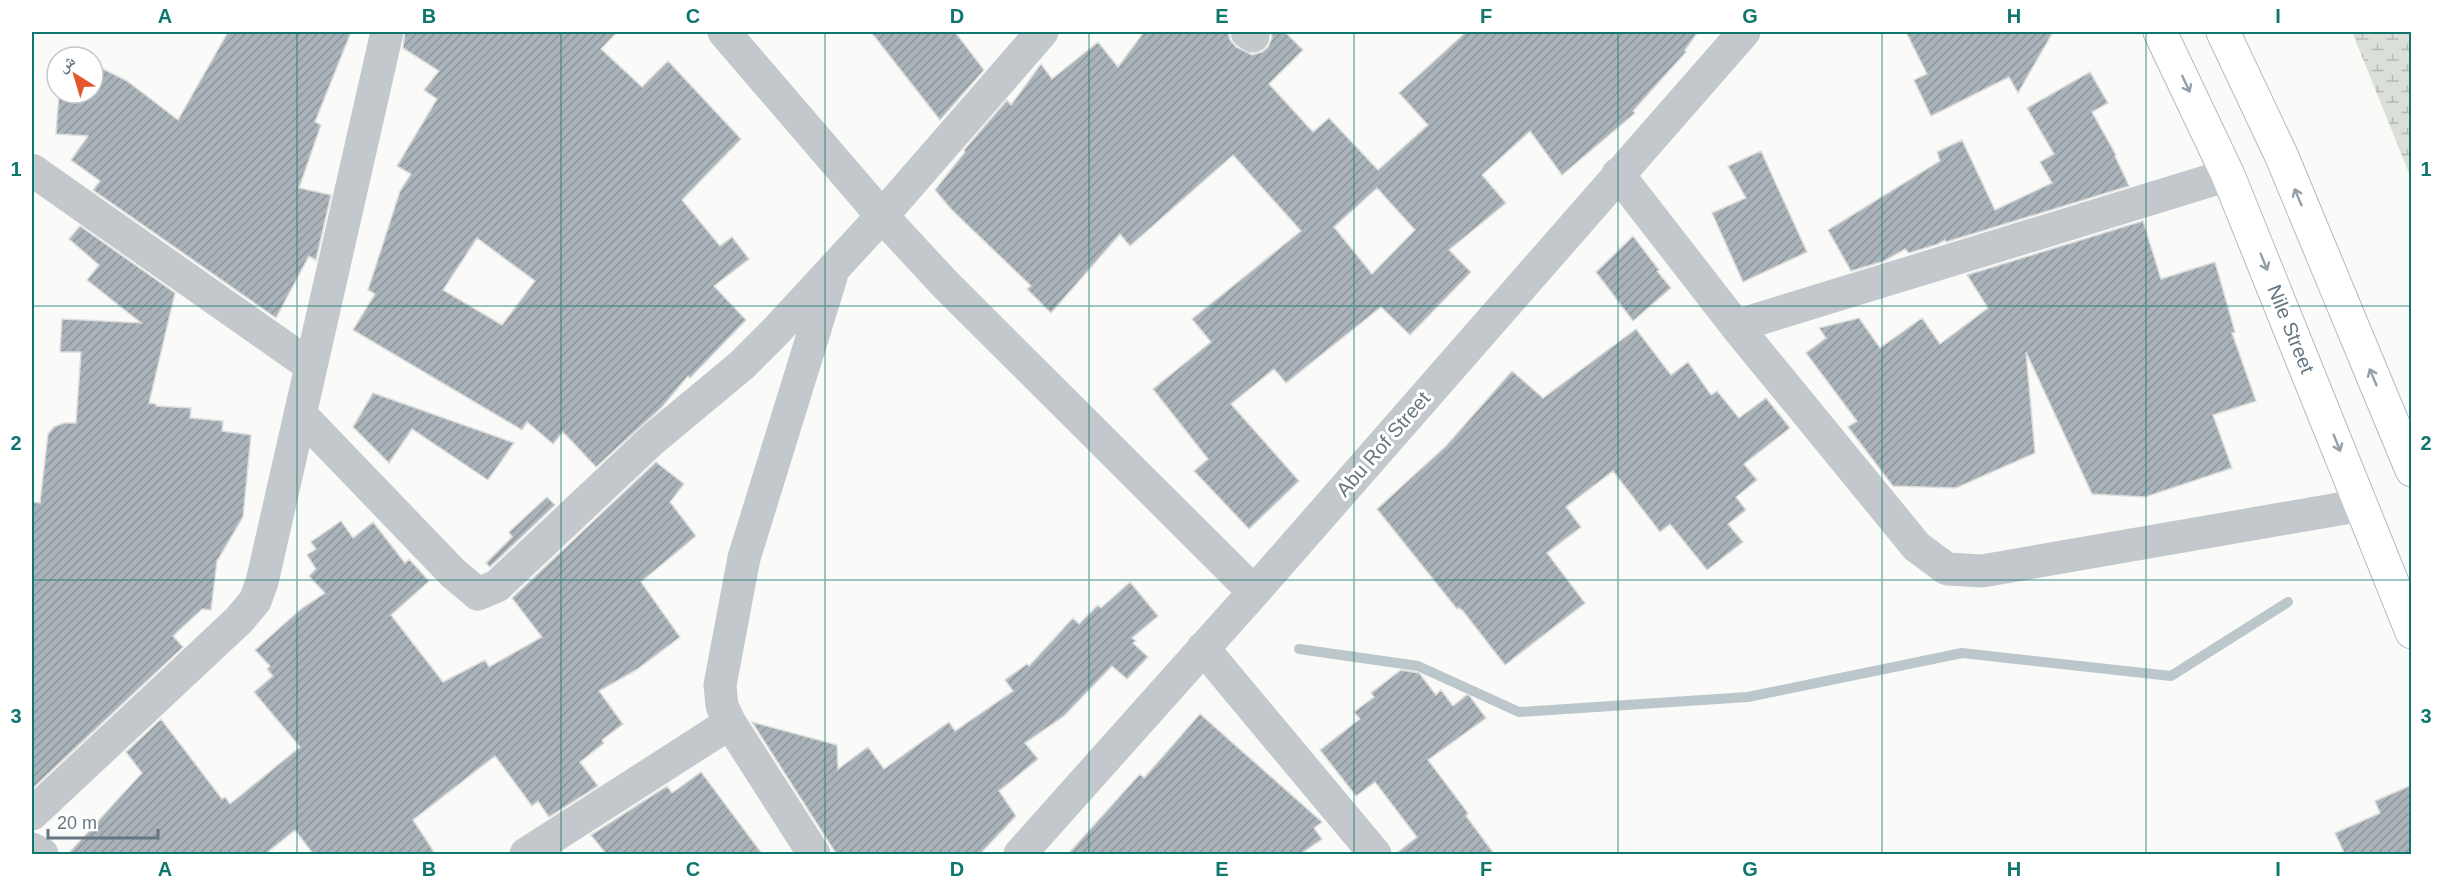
<svg xmlns="http://www.w3.org/2000/svg" width="2443" height="886" font-family="Arial,'Noto Naskh Arabic',sans-serif">
  <defs>
    <pattern id="wetland-marsh" width="20" height="14" patternUnits="userSpaceOnUse" patternTransform="scale(1.5)"><rect width="20" height="14" fill="#dadfd7"/><path d="M1 5h8M5 5V1M11 12h8M15 12V8" fill="none" stroke="#b4b9b4"/></pattern>
    <pattern id="building-hatch" width="6" height="6" patternUnits="userSpaceOnUse" patternTransform="scale(1.5)"><rect width="6" height="6" fill="#aab3b9"/><path d="M-1 1l2-2M0 6l6-6M5 7l2-2" fill="none" stroke="#8e969c"/></pattern>
  </defs>
  <rect width="100%" height="100%" fill="#fafaf8"/>
  <!-- wetland -->
  <path fill="url(#wetland-marsh)" d="M 2352,32 L 2411,32 L 2411,178 Z"/>
  <g fill="none" stroke-linecap="round" stroke-linejoin="round">
    <!-- stream -->
    <path stroke="#bbc7cb" stroke-width="10" d="M 1299,649 L 1418,666 L 1519,712 L 1748,697 L 1962,653 L 2171,676 L 2288,602"/>
  </g>
  <!-- building -->
  <path fill="url(#building-hatch)" stroke="#dcdcda" stroke-width="1.5" fill-rule="evenodd" d="M 228,32 L 351,32 L 315,122 L 321,125 L 299,188 L 331,195 L 316,260 L 309,256 L 276,318 L 93,190 L 100,181 L 71,160 L 88,136 L 56,134 L 59,93 L 93,93 L 93,64 L 127,81 L 178,120 Z
    M 405,32 L 617,32 L 601,49 L 642,87 L 668,61 L 741,139 L 682,200 L 720,246 L 732,237 L 749,259 L 714,286 L 746,320 L 690,378 L 688,376 L 661,408 L 596,467 L 563,432 L 553,444 L 527,422 L 522,430 L 353,330 L 375,294 L 368,290 L 400,191 L 411,174 L 397,166 L 437,99 L 424,90 L 439,71 L 403,48 ZM 477,238 L 535,281 L 502,325 L 443,290 Z
    M 871,32 L 955,32 L 984,70 L 940,120 Z
    M 1144,32 L 1228,32 L 1230,40 L 1236,47 L 1252,55 L 1262,52 L 1268,47 L 1272,38 L 1271,32 L 1285,32 L 1303,50 L 1269,84 L 1313,132 L 1329,118 L 1378,170 L 1428,125 L 1399,93 L 1466,32 L 1698,32 L 1685,50 L 1686,52 L 1633,111 L 1635,113 L 1562,175 L 1530,131 L 1482,175 L 1506,203 L 1449,250 L 1471,272 L 1410,335 L 1381,307 L 1286,383 L 1274,369 L 1231,404 L 1299,481 L 1249,529 L 1194,471 L 1208,459 L 1153,389 L 1211,342 L 1192,319 L 1301,231 L 1233,155 L 1130,246 L 1120,234 L 1051,313 L 1027,289 L 1031,286 L 952,210 L 935,190 L 965,152 L 964,150 L 1007,100 L 1011,105 L 1041,64 L 1052,79 L 1098,42 L 1118,67 ZM 1377,188 L 1415,230 L 1372,274 L 1334,227 Z
    M 1906,32 L 2053,32 L 2018,93 L 2009,77 L 1931,116 L 1914,80 L 1927,74 Z
    M 2090,72 L 2108,103 L 2092,112 L 2116,155 L 2115,156 L 2129,186 L 1946,242 L 1945,240 L 1938,244 L 1909,253 L 1905,249 L 1884,261 L 1851,271 L 1828,230 L 1940,161 L 1937,152 L 1962,140 L 1995,210 L 2052,183 L 2040,162 L 2054,154 L 2027,108 Z
    M 1761,151 L 1807,252 L 1743,282 L 1712,213 L 1746,198 L 1728,166 Z
    M 2143,221 L 2161,279 L 2215,262 L 2235,332 L 2232,333 L 2256,401 L 2213,415 L 2232,468 L 2145,497 L 2092,494 L 2026,352 L 2035,453 L 1956,488 L 1893,486 L 1848,427 L 1857,421 L 1806,353 L 1826,338 L 1819,328 L 1859,318 L 1880,348 L 1922,318 L 1940,344 L 1988,308 L 1967,275 Z
    M 80,226 L 175,293 L 149,403 L 156,404 L 156,406 L 191,408 L 190,418 L 223,421 L 222,431 L 251,435 L 243,517 L 217,561 L 211,610 L 202,609 L 173,636 L 183,647 L 32,789 L 32,502 L 40,503 L 48,434 L 54,427 L 64,423 L 76,423 L 81,352 L 60,352 L 62,319 L 141,323 L 87,280 L 99,265 L 69,239 Z
    M 1633,236 L 1659,270 L 1657,271 L 1671,288 L 1633,321 L 1596,272 Z
    M 1636,329 L 1671,375 L 1688,362 L 1711,395 L 1717,391 L 1739,418 L 1766,398 L 1790,428 L 1744,464 L 1757,480 L 1736,497 L 1746,510 L 1728,524 L 1743,542 L 1707,570 L 1670,524 L 1660,532 L 1613,471 L 1566,507 L 1581,527 L 1547,553 L 1585,603 L 1505,665 L 1463,611 L 1459,608 L 1457,609 L 1377,509 L 1446,446 L 1512,371 L 1543,398 Z
    M 373,393 L 424,411 L 514,443 L 488,480 L 412,429 L 389,463 L 353,427 Z
    M 656,462 L 684,484 L 670,502 L 696,536 L 641,582 L 680,637 L 636,670 L 599,691 L 623,724 L 602,740 L 604,743 L 580,762 L 598,786 L 549,817 L 538,801 L 532,806 L 495,756 L 413,820 L 436,855 L 314,855 L 295,830 L 264,855 L 67,855 L 142,773 L 126,752 L 161,719 L 222,799 L 225,797 L 230,804 L 300,747 L 254,692 L 273,676 L 267,669 L 270,666 L 255,650 L 301,609 L 325,593 L 309,576 L 316,569 L 307,555 L 316,549 L 311,542 L 341,521 L 353,538 L 373,522 L 405,563 L 409,559 L 429,581 L 391,615 L 443,682 L 485,660 L 489,667 L 542,637 L 512,598 Z
    M 547,497 L 555,505 L 490,567 L 486,563 L 512,537 L 509,532 Z
    M 1130,582 L 1158,616 L 1132,638 L 1136,641 L 1133,643 L 1148,657 L 1127,679 L 1112,666 L 1064,716 L 1025,743 L 1038,759 L 999,791 L 1016,816 L 979,855 L 837,855 L 752,722 L 837,745 L 838,769 L 868,747 L 884,769 L 949,722 L 955,731 L 1013,691 L 1005,680 L 1027,664 L 1029,666 L 1073,618 L 1079,624 L 1098,605 L 1101,608 Z
    M 1401,670 L 1419,673 L 1436,695 L 1441,690 L 1453,706 L 1468,694 L 1486,718 L 1428,760 L 1468,813 L 1466,816 L 1495,855 L 1394,855 L 1417,837 L 1375,782 L 1356,796 L 1320,750 L 1360,719 L 1354,712 L 1374,697 L 1371,693 Z
    M 1200,714 L 1322,822 L 1314,828 L 1322,839 L 1299,855 L 1067,855 L 1140,774 L 1144,778 Z
    M 701,772 L 763,855 L 607,855 L 591,835 L 667,786 L 672,793 Z
    M 2412,785 L 2412,855 L 2345,855 L 2335,833 L 2380,813 L 2375,801 Z"/>
  <g fill="none" stroke-linecap="round" stroke-linejoin="round">
    <!-- major casing -->
    <g stroke="#b5babe" stroke-width="35">
      <path id="major" d="M 2160,32 L 2228,175 L 2412,632
        M 2223,32 L 2282,157 L 2412,470"/>
    </g>
    <!-- minor -->
    <path stroke="#c3c8cc" stroke-width="33" d="M 724,32 L 882,216 L 945,284 L 1254,592
      M 1247,32 L 1253,36
      M 32,170 L 311,366
      M 1618,174 L 1736,326 L 1917,547 L 1947,569 L 1982,571 L 2362,505
      M 1736,326 L 2228,175
      M 301,415 L 453,573 L 478,594 L 497,586 L 653,439 L 742,365 L 775,332 L 882,216 L 1042,32
      M 1203,648 L 1375,854
      M 32,814 L 239,620 L 255,601 L 262,582 L 387,32
      M 32,849 L 42,854
      M 526,854 L 730,723
      M 814,854 L 730,723 L 722,706 L 720,685 L 744,558 L 831,277
      M 1020,854 L 1254,592 L 1744,32"/>
    <!-- major -->
    <use href="#major" stroke="#fff" stroke-width="33"/>
  </g>
  <!-- one-way arrows -->
  <defs><path id="oneway-shaft" d="M-6 0H5M1.5-3L5.5 0L1.5 3" fill="none" stroke-width="1.6" stroke-linecap="round" stroke-linejoin="round" transform="scale(1.5)"/></defs>
  <g stroke="#939fa8">
    <use href="#oneway-shaft" transform="translate(2186 84) rotate(65)"/>
    <use href="#oneway-shaft" transform="translate(2298 197) rotate(-113)"/>
    <use href="#oneway-shaft" transform="translate(2264 262) rotate(68)"/>
    <use href="#oneway-shaft" transform="translate(2373 377) rotate(-113)"/>
    <use href="#oneway-shaft" transform="translate(2337 443) rotate(68)"/>
  </g>
  <!-- grid -->
  <path fill="none" stroke="#0f766e" stroke-width="1.5" stroke-opacity="0.55" d="M 297,32 L 297,854M 561,32 L 561,854M 825,32 L 825,854M 1089,32 L 1089,854M 1354,32 L 1354,854M 1618,32 L 1618,854M 1882,32 L 1882,854M 2146,32 L 2146,854M 32,306 L 2412,306M 32,580 L 2412,580"/>
  <g text-anchor="middle" stroke-width="6" stroke-linejoin="round" paint-order="stroke">
    <!-- street labels -->
    <g font-size="20" fill="#657683" stroke="#fff">
      <text transform="translate(2291 329) rotate(68)" y="7">Nile Street</text>
      <text transform="translate(1383 444) rotate(-49)" y="7">Abu Rof Street</text>
    </g>
  </g>
  <!-- border -->
  <rect width="2443" height="886" fill="none" stroke="#ffffff" stroke-width="66"/>
  <!-- north arrow -->
  <g transform="translate(75 75) rotate(323)"><circle r="28" fill="#ffffff" stroke="#c1c8cd" stroke-width="1.5"/>
  <path d="M0-4.5L10 22L0 15L-10 22Z" fill="#e4572e"/>
  <text y="-9" font-size="16" font-weight="bold" text-anchor="middle" fill="#657683">ش</text>
  </g>
  <!-- scale -->
  <path d="M48 829v9h110v-9" fill="none" stroke="#657683" stroke-width="3"/>
  <text x="57" y="829" font-size="18" fill="#657683" stroke="#ffffff" stroke-width="4.5" paint-order="stroke">20 m</text>
  <rect x="33" y="33" width="2377" height="820" fill="none" stroke="#0f766e" stroke-width="2"/>
  <g font-size="20" text-anchor="middle" font-weight="bold" fill="#0f766e">
    <text x="165" y="23">A</text>
    <text x="429" y="23">B</text>
    <text x="693" y="23">C</text>
    <text x="957" y="23">D</text>
    <text x="1222" y="23">E</text>
    <text x="1486" y="23">F</text>
    <text x="1750" y="23">G</text>
    <text x="2014" y="23">H</text>
    <text x="2278" y="23">I</text>
    <text x="16" y="176">1</text>
    <text x="2426" y="176">1</text>
    <text x="16" y="450">2</text>
    <text x="2426" y="450">2</text>
    <text x="16" y="723">3</text>
    <text x="2426" y="723">3</text>
    <text x="165" y="876">A</text>
    <text x="429" y="876">B</text>
    <text x="693" y="876">C</text>
    <text x="957" y="876">D</text>
    <text x="1222" y="876">E</text>
    <text x="1486" y="876">F</text>
    <text x="1750" y="876">G</text>
    <text x="2014" y="876">H</text>
    <text x="2278" y="876">I</text>
  </g>
</svg>
